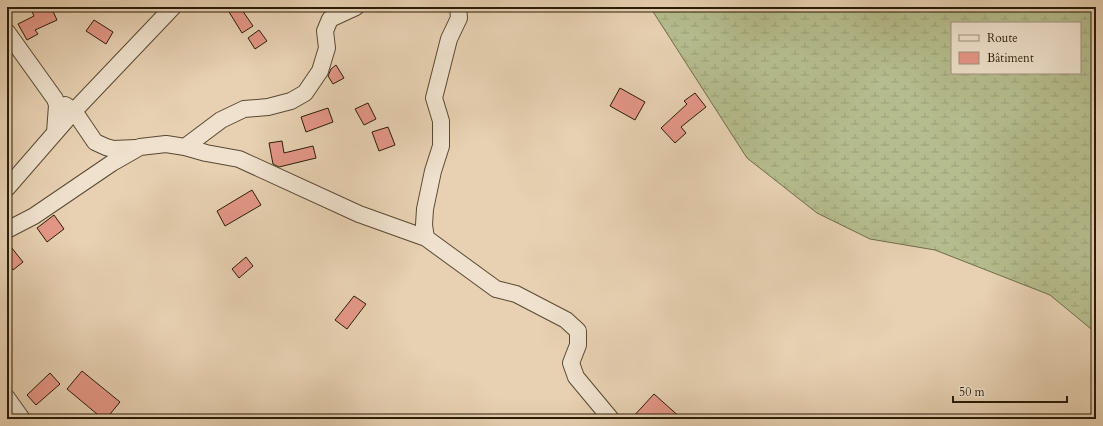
<svg xmlns="http://www.w3.org/2000/svg" width="1103" height="426" font-family="Cardo,serif">
  <defs>
    <pattern id="wetland-marsh" width="20" height="14" patternUnits="userSpaceOnUse"><rect width="20" height="14" fill="#b5bc8d"/><path d="M1 5h8M5 5V1M11 12h8M15 12V8" fill="none" stroke="#9ca178"/></pattern>
  </defs>
  <rect width="100%" height="100%" fill="#e7d1b2"/>
  <filter id="stains"><feTurbulence type="fractalNoise" baseFrequency=".005" numOctaves="4"/><feColorMatrix values="0 0 0 0 .2 0 0 0 0 .09 0 0 0 0 .02 0 0 0 .5 -.17"/></filter>
  <radialGradient id="worn" r=".72"><stop offset=".6" stop-color="#630" stop-opacity="0"/><stop offset="1" stop-color="#630" stop-opacity=".3"/></radialGradient>
  <!-- wetland -->
  <path fill="url(#wetland-marsh)" stroke="#706c4a" fill-rule="evenodd" d="M 650,7 L 1096,7 L 1096,333 L 1050,295 L 935,250 L 870,239 L 817,213 L 747,158 ZM 952,23 L 1080,23 L 1080,73 L 952,73 Z"/>
  <!-- building -->
  <path fill="#e49787" stroke="#2a1c07" d="M 30,7 L 51,7 L 57,20 L 35,30 L 38,34 L 27,40 L 18,24 L 34,16 Z
    M 226,7 L 240,7 L 253,26 L 242,33 Z
    M 94,20 L 113,32 L 106,44 L 86,31 Z
    M 259,30 L 267,41 L 255,49 L 248,38 Z
    M 336,65 L 344,78 L 333,84 L 328,76 L 331,69 Z
    M 620,88 L 645,102 L 635,120 L 610,106 Z
    M 695,93 L 706,107 L 681,127 L 686,133 L 675,143 L 661,128 L 687,104 L 684,101 Z
    M 368,103 L 376,119 L 364,125 L 355,109 Z
    M 328,108 L 333,122 L 306,132 L 301,117 Z
    M 388,127 L 395,145 L 379,151 L 372,132 Z
    M 282,141 L 284,153 L 313,146 L 316,158 L 279,167 L 273,164 L 269,143 Z
    M 252,190 L 261,205 L 225,226 L 217,211 Z
    M 54,215 L 64,229 L 47,242 L 37,228 Z
    M 7,242 L 23,262 L 13,270 L 7,262 Z
    M 246,257 L 253,266 L 239,278 L 232,269 Z
    M 354,296 L 366,304 L 347,329 L 335,320 Z
    M 82,371 L 120,402 L 106,419 L 103,419 L 67,389 Z
    M 50,373 L 60,384 L 36,405 L 27,395 Z
    M 654,394 L 682,419 L 631,419 Z"/>
  <g fill="none" stroke-linecap="round" stroke-linejoin="round">
    <!-- minor casing -->
    <g stroke="#594932" stroke-width="18">
      <path id="minor" d="M 7,32 L 55,99 L 57,105 L 55,133
        M 65,105 L 74,111 L 95,142 L 106,147 L 113,149 L 136,148
        M 185,147 L 221,120 L 244,109 L 268,107 L 291,101 L 305,93 L 320,71 L 327,48 L 325,31 L 330,19 L 356,7
        M 7,188 L 74,111 L 173,7
        M 7,230 L 34,216 L 112,163 L 140,147 L 166,144 L 185,147 L 206,153 L 239,159 L 359,214 L 426,238 L 496,289 L 516,294 L 566,320 L 578,331 L 578,345 L 571,363 L 576,377 L 611,419
        M 426,238 L 424,225 L 425,209 L 433,171 L 441,146 L 441,121 L 434,98 L 449,39 L 459,18 L 458,7
        M 7,398 L 22,419"/>
    </g>
    <!-- minor -->
    <use href="#minor" stroke="#efe1cd" stroke-width="16"/>
  </g>
  <!-- margin -->
  <rect width="1103" height="426" fill="none" stroke="#e7d1b2" stroke-width="24"/>
  <rect x="8" y="8" width="1087" height="410" fill="none" stroke="#2a1c07" stroke-width="2"/>
  <rect x="12" y="12" width="1079" height="402" fill="none" stroke="#2a1c07"/>
  <!-- legend -->
  <rect x="951" y="22" width="130" height="52" fill="#efe1cd" stroke="#a0927e"/>
  <rect x="959" y="35" width="20" height="6" fill="#efe1cd" stroke="#a0927e"/>
  <text x="987" y="42" font-size="12" fill="#2a1c07">Route</text>
  <rect x="959" y="52" width="20" height="12" fill="#e49787" stroke="#a0927e"/>
  <text x="987" y="62" font-size="12" fill="#2a1c07">Bâtiment</text>
  <!-- scale -->
  <path d="M953 396v6h114v-6" fill="none" stroke="#2a1c07" stroke-width="2"/>
  <text x="959" y="396" font-size="12" fill="#2a1c07" stroke="#efe1cd" stroke-width="3" paint-order="stroke">50 m</text>
  <rect width="100%" height="100%" filter="url(#stains)"/>
  <rect width="100%" height="100%" fill="url(#worn)"/>
</svg>
